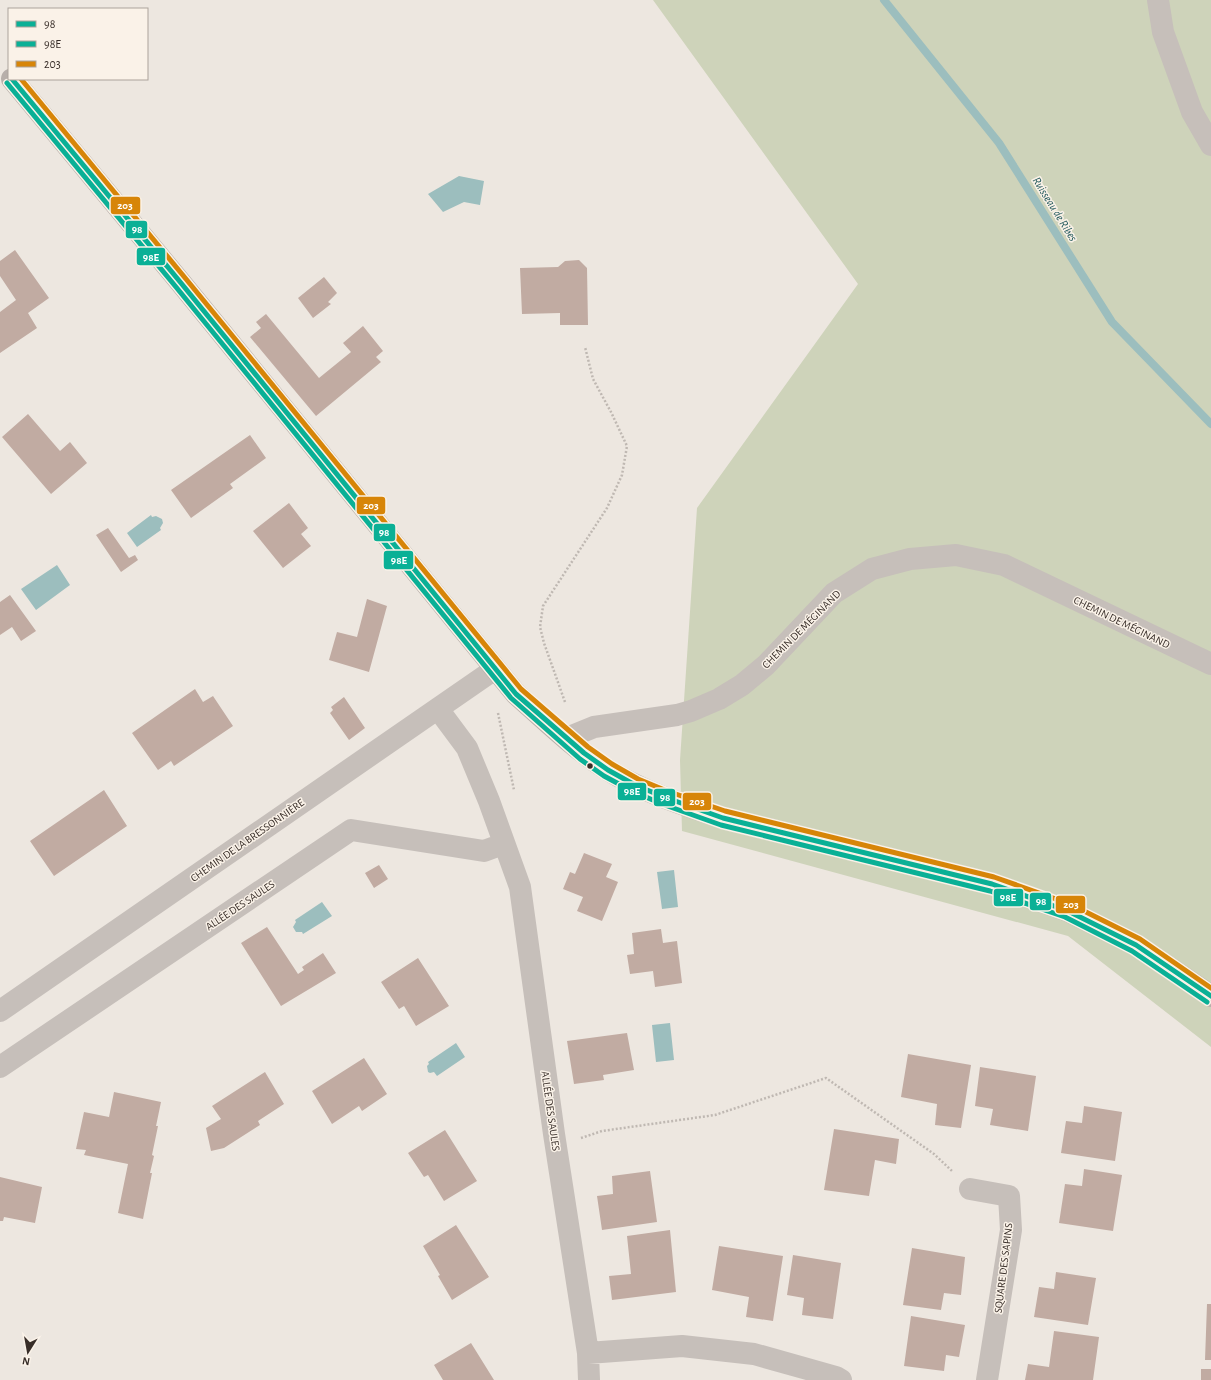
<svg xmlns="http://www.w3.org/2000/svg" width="1211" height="1380" font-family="'Alegreya Sans',sans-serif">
  <rect width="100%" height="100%" fill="#ede7e0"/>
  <!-- green -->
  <path fill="#ced3ba" d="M 653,0 L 1211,0 L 1211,1047 L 1068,936 L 682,831 L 680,760 L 697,508 L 858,284 Z"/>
  <!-- water -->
  <path fill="#9cbebe" d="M 459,176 L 484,181 L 480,205 L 464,202 L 443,212 L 428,194 Z
    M 151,515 L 152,517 L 156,516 L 162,519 L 163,523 L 160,528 L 161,530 L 137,547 L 127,533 Z
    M 57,565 L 70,585 L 36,610 L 21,589 Z
    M 674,870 L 678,907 L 662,909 L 657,872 Z
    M 322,902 L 332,916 L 303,934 L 302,932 L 296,932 L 293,927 L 296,922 L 295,920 Z
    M 670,1023 L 674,1060 L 656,1062 L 652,1025 Z
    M 456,1043 L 465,1057 L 437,1076 L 434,1072 L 430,1073 L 428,1072 L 427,1066 L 429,1064 L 428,1062 Z"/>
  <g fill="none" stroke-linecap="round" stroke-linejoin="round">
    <!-- stream -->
    <path stroke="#9cbebe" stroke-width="8" d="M 884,0 L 999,143 L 1112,322 L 1211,424"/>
  </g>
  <!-- building -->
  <path fill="#c1aba2" d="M 15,250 L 49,298 L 28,313 L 37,328 L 0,353 L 0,312 L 16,300 L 0,276 L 0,261 Z
    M 579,260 L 587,268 L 588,325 L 560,325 L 560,313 L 522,314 L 520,268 L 558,267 L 565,261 Z
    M 324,277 L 337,293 L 328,302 L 331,304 L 313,318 L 298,298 Z
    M 266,314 L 319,378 L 351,352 L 343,343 L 363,326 L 383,351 L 376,357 L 381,362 L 316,416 L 250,337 L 261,328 L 256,322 Z
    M 28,414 L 60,451 L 70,442 L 87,463 L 51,494 L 2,437 Z
    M 250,435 L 266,458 L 230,484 L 233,488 L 191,518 L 171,490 Z
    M 289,503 L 308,528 L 301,534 L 311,546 L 283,568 L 253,531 Z
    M 108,528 L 129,558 L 135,555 L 138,560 L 121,572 L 96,535 Z
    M 10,595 L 36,631 L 21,641 L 12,627 L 0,635 L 0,602 Z
    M 367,599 L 387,606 L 369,672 L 329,660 L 337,632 L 357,637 Z
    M 195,689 L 203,702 L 213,696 L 233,726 L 174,766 L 171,761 L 158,770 L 132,733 Z
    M 344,697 L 365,728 L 349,740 L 330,713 L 333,710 L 331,707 Z
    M 104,790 L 127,826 L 54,876 L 30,841 Z
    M 584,853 L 612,864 L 606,877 L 618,882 L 602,921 L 577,911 L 583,897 L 563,889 L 570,872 L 575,874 Z
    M 379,865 L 388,879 L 374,888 L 365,873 Z
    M 267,927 L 298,974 L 304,970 L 302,967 L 323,953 L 336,973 L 281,1006 L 241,943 Z
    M 661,929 L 663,943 L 677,941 L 682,983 L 655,987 L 653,971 L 630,974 L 627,955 L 634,954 L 632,933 Z
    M 418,958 L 449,1006 L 416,1026 L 404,1006 L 399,1009 L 381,982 Z
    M 627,1033 L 634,1070 L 603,1075 L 604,1080 L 574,1084 L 567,1041 Z
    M 908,1054 L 971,1065 L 961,1128 L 935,1125 L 937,1104 L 901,1097 Z
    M 364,1058 L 387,1094 L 362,1111 L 359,1106 L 332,1124 L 312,1091 Z
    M 980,1067 L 1036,1076 L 1028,1131 L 990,1125 L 993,1109 L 975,1106 Z
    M 265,1072 L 284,1104 L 258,1121 L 260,1125 L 224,1148 L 211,1151 L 206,1128 L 221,1119 L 212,1106 Z
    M 114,1092 L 161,1102 L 156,1126 L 158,1126 L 152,1155 L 154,1156 L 150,1173 L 152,1173 L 143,1219 L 118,1213 L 128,1164 L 84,1155 L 86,1150 L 76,1149 L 84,1112 L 109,1117 Z
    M 1084,1106 L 1122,1112 L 1115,1161 L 1061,1153 L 1066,1121 L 1082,1123 Z
    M 834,1129 L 899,1139 L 896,1164 L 875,1160 L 869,1196 L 824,1190 Z
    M 445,1130 L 477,1181 L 444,1201 L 428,1175 L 424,1177 L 408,1153 Z
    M 1084,1169 L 1122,1175 L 1113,1231 L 1059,1223 L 1065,1184 L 1082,1186 Z
    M 650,1171 L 657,1222 L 602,1230 L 597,1196 L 613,1194 L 612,1176 Z
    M 0,1177 L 42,1187 L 35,1223 L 4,1217 L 3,1221 L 0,1221 Z
    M 456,1225 L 489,1277 L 452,1300 L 438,1276 L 440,1275 L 423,1246 Z
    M 670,1230 L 676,1292 L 612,1300 L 609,1276 L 631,1274 L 627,1236 Z
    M 719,1246 L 783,1256 L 773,1321 L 746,1317 L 749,1297 L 712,1290 Z
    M 912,1248 L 965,1257 L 961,1295 L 944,1293 L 941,1310 L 903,1305 Z
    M 793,1255 L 841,1263 L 833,1319 L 802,1315 L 804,1298 L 787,1295 Z
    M 1056,1272 L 1096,1278 L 1088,1325 L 1034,1317 L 1039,1287 L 1054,1289 Z
    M 1207,1304 L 1211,1304 L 1211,1360 L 1205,1360 Z
    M 911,1316 L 965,1325 L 959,1357 L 946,1355 L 944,1371 L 904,1366 Z
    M 1054,1331 L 1099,1337 L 1093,1380 L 1025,1380 L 1028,1364 L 1049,1367 Z
    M 471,1343 L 494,1380 L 443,1380 L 434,1365 Z
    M 1201,1369 L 1211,1369 L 1211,1380 L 1201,1380 Z"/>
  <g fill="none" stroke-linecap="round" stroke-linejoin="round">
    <!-- path -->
    <path stroke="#bfb8b2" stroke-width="2.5" stroke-dasharray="2 2" stroke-linecap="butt" d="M 565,702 L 544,643 L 540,627 L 543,606 L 607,508 L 622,475 L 627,446 L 611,412 L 593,379 L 585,347
      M 498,713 L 514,790
      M 581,1138 L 602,1131 L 715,1115 L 826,1078 L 934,1154 L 952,1171"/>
    <!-- minor -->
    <path stroke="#c6bfba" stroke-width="22" d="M 1158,0 L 1163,32 L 1192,112 L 1211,145
      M 438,709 L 467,748 L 489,801 L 520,887 L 554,1134 L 588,1353 L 589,1380
      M 567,738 L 594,727 L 677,715 L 691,711 L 719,699 L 742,685 L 766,665 L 834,593 L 872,569 L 910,559 L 956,555 L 1004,565 L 1211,664
      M 0,1011 L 495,669
      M 0,1067 L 351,830 L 484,851 L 503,844
      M 970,1189 L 1009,1196 L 1011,1230 L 987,1380
      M 588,1353 L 682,1346 L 754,1354 L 836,1377 L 841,1380"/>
    <!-- secondary -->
    <path stroke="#b7afaa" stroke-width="22" d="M 12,79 L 181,283 L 516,694 C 545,720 575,749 608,770 C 643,792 684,805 723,818 L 992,884 L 1068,911 L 1136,945 L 1211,996"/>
    <!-- bus-1 casing -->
    <g stroke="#faf2e8" stroke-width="8">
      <path id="bus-1" d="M 12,79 L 181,283 L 516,694 L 584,753 L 608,770 L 635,785 L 664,797 L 723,818 L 992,884 L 1068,911 L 1136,945 L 1211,996"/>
    </g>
    <!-- bus-2 casing -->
    <g stroke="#faf2e8" stroke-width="8">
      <path id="bus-2" d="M 7,83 L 176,287 L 511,698 L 580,759 L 604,776 L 632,791 L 662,804 L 721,825 L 990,891 L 1065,917 L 1132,951 L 1207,1002"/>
    </g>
    <!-- bus-3 casing -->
    <g stroke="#faf2e8" stroke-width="8">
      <path id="bus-3" d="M 21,79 L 186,279 L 521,689 L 588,747 L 612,764 L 638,779 L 667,791 L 725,811 L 994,877 L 1070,904 L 1140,939 L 1211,988"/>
    </g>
    <!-- bus-1 -->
    <use href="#bus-1" stroke="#0ab096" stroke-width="5"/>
    <!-- bus-2 -->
    <use href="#bus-2" stroke="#0ab096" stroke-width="5"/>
    <!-- bus-3 -->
    <use href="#bus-3" stroke="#d78508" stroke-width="5"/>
  </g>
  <!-- markers -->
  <circle fill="#372d28" stroke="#faf2e8" stroke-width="1.5" cx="590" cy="766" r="3.5"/>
  <g text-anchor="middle" stroke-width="3" stroke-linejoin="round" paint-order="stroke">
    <!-- street labels -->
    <g font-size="11" fill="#372d28" stroke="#faf2e8">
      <text transform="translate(1122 622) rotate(26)" y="4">CHEMIN DE MÉGINAND</text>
      <text transform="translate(801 629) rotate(-45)" y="4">CHEMIN DE MÉGINAND</text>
      <text transform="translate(247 840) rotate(-35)" y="4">CHEMIN DE LA BRESSONNIÈRE</text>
      <text transform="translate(240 905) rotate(-34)" y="4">ALLÉE DES SAULES</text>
      <text transform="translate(551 1111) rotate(82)" y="4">ALLÉE DES SAULES</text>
      <text transform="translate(1003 1268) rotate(-83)" y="4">SQUARE DES SAPINS</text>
    </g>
    <!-- water labels -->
    <g font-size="12" font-style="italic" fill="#1d5559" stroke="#faf2e8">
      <text transform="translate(1055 209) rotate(58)" y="4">Ruisseau de Ribes</text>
    </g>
  </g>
  <g stroke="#faf2e8" stroke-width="1.5">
    <rect x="110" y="196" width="31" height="19" rx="4" fill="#d78508"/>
    <rect x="125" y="220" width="23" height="19" rx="4" fill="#0ab096"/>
    <rect x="136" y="247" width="30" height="19" rx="4" fill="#0ab096"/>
    <rect x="356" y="496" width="30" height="19" rx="4" fill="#d78508"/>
    <rect x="373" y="523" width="23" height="19" rx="4" fill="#0ab096"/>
    <rect x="383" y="550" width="31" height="20" rx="4" fill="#0ab096"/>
    <rect x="617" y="782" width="30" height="19" rx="4" fill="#0ab096"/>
    <rect x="653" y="788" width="23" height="19" rx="4" fill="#0ab096"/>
    <rect x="682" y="792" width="30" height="19" rx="4" fill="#d78508"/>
    <rect x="993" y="888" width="31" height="19" rx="4" fill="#0ab096"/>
    <rect x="1029" y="892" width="23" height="19" rx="4" fill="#0ab096"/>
    <rect x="1055" y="895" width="31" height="19" rx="4" fill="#d78508"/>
  </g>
  <g font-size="11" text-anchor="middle" font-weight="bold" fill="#fff">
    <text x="125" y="209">203</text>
    <text x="137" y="233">98</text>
    <text x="151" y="261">98E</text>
    <text x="371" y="509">203</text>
    <text x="384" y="536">98</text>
    <text x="399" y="564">98E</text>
    <text x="632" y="795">98E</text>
    <text x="665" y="801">98</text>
    <text x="697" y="805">203</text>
    <text x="1008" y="901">98E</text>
    <text x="1041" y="905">98</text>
    <text x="1071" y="908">203</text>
  </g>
  <!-- legend -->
  <rect x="8" y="8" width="140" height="72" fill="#faf2e8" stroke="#aca39b"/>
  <rect x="16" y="21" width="20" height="6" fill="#0ab096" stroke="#aca39b"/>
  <text x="44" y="28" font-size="12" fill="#372d28">98</text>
  <rect x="16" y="41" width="20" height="6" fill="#0ab096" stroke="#aca39b"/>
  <text x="44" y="48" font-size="12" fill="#372d28">98E</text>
  <rect x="16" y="61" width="20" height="6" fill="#d78508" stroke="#aca39b"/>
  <text x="44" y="68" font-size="12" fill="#372d28">203</text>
  <!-- north arrow -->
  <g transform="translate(28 1352) rotate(191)" stroke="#faf2e8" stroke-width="3" paint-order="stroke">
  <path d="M0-3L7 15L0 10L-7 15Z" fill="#372d28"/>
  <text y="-6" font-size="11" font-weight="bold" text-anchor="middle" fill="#372d28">N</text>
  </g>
</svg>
